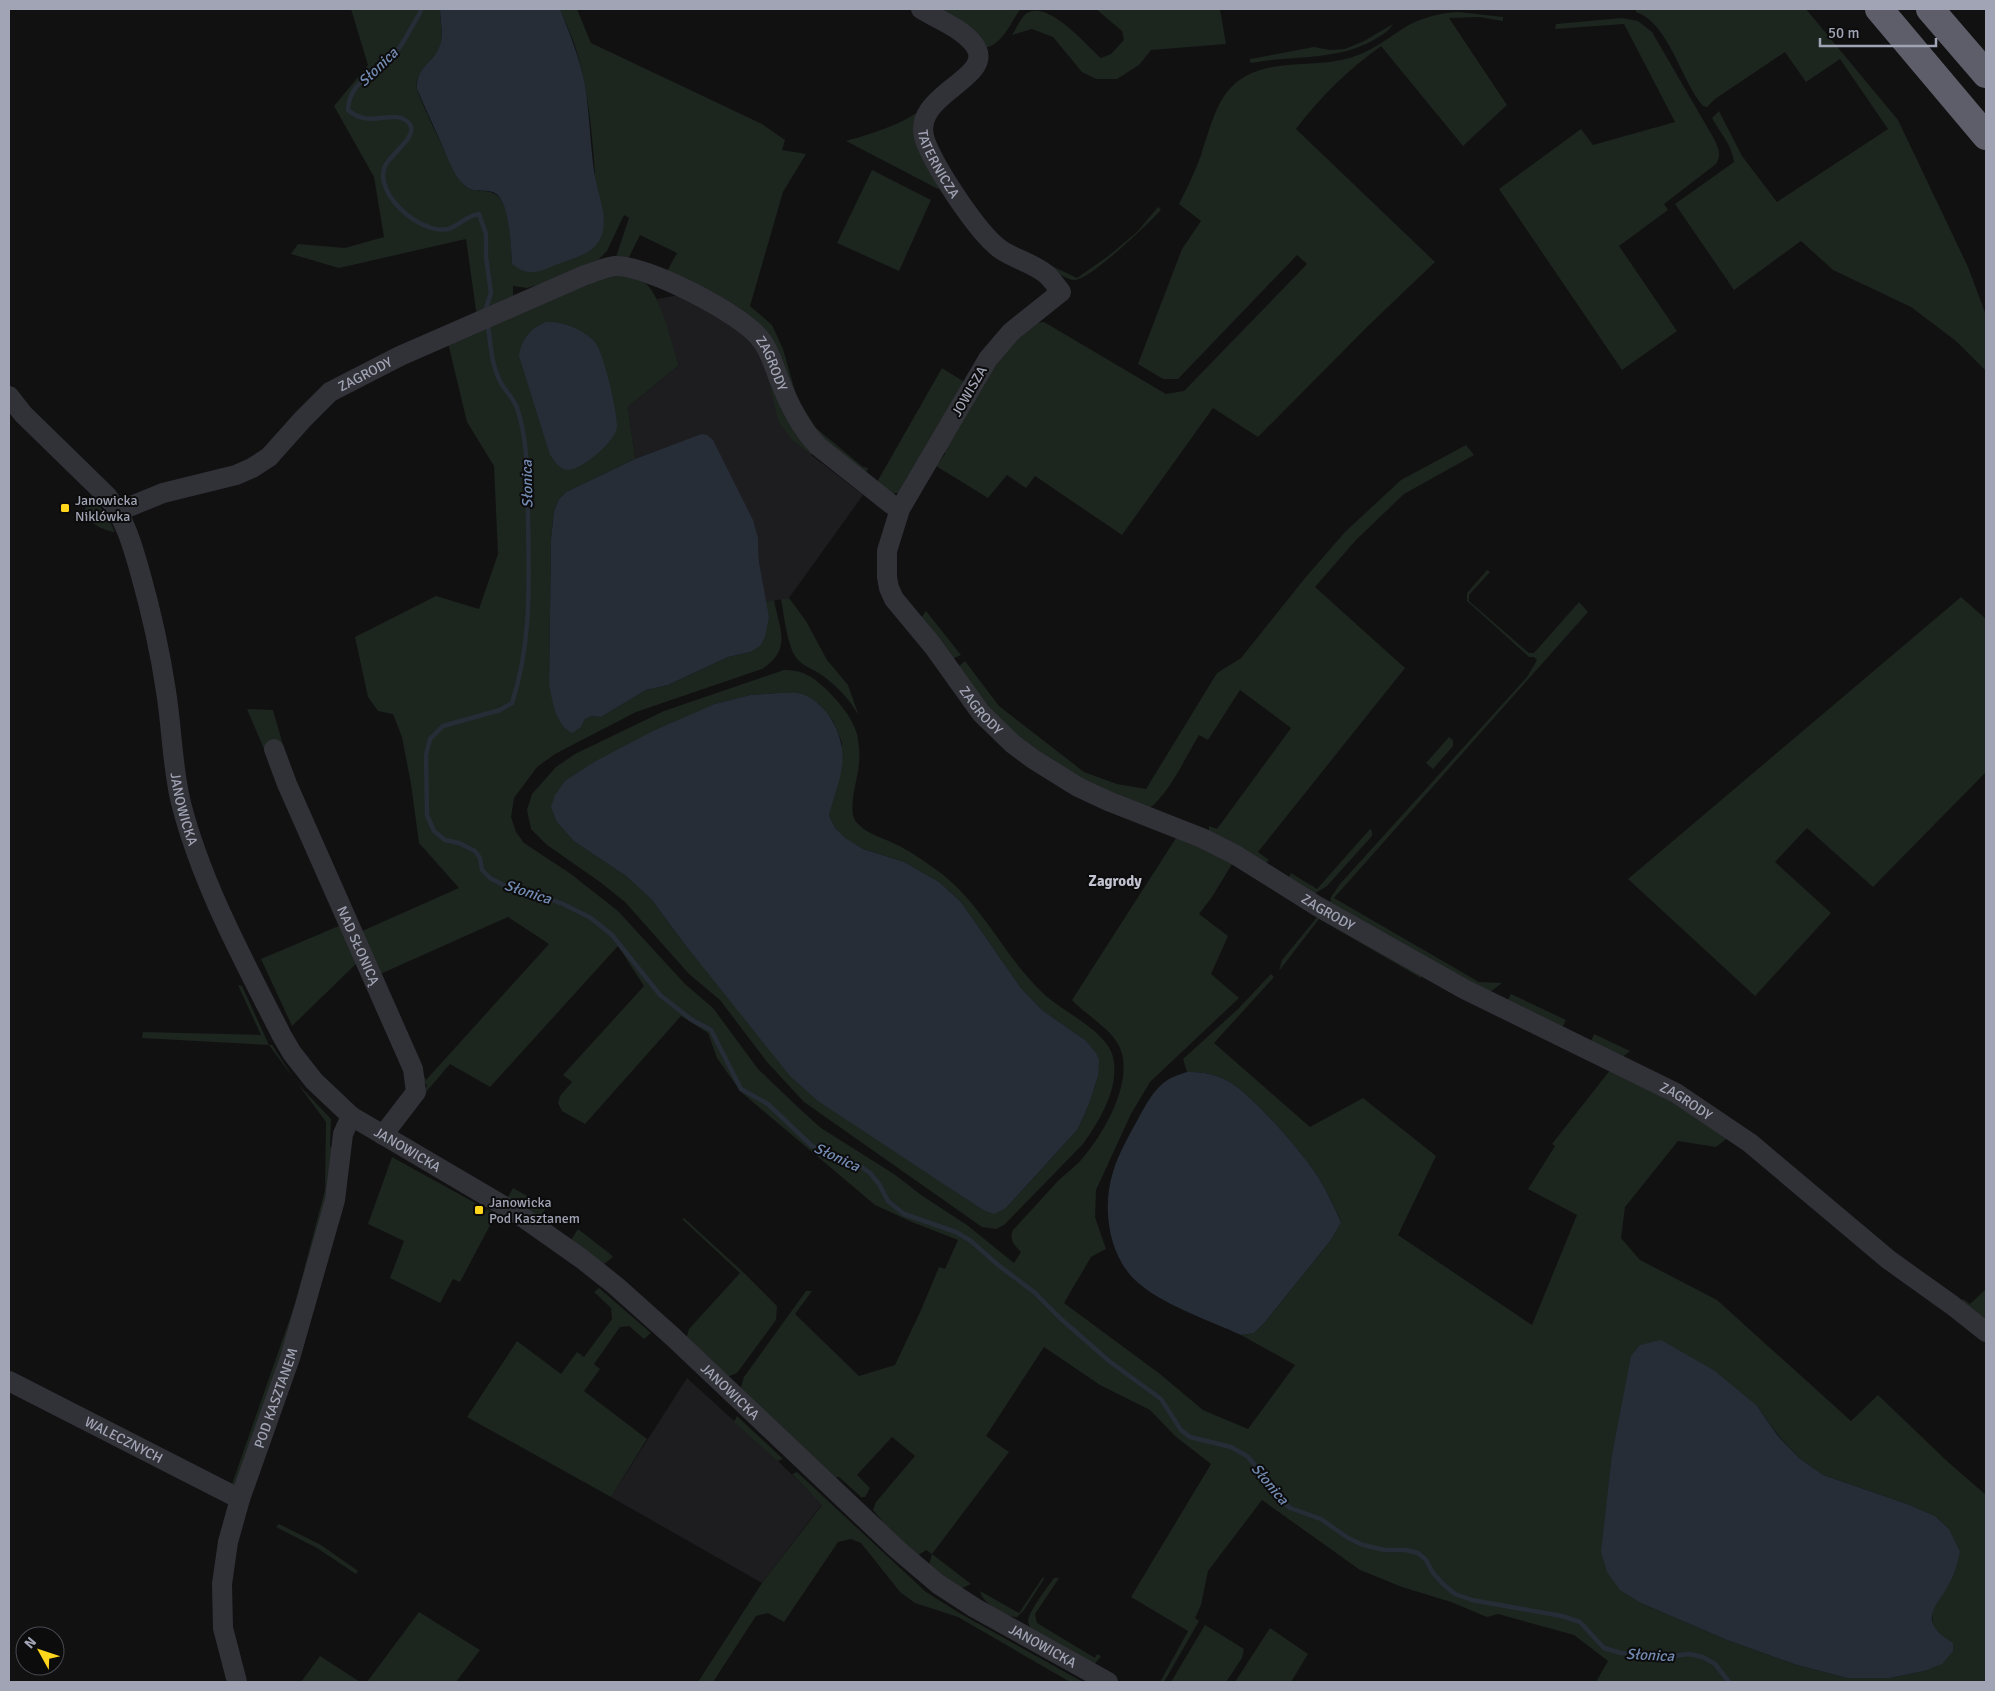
<svg xmlns="http://www.w3.org/2000/svg" width="1995" height="1691" font-family="Signika,sans-serif">
  <rect width="100%" height="100%" fill="#111112"/>
  <!-- built -->
  <path fill="#1d1d1f" d="M 679,295 L 746,329 L 766,369 L 793,441 L 863,495 L 789,598 L 765,602 L 759,562 L 758,538 L 701,434 L 635,459 L 628,407 L 679,365 L 657,299 Z
    M 687,1378 L 778,1461 L 822,1504 L 762,1583 L 611,1497 Z"/>
  <!-- green -->
  <path fill="#1d251f" fill-rule="evenodd" d="M 351,9 L 440,9 C 440,19 443,33 441,43 C 437,61 414,68 417,89 C 419,98 457,179 464,185 C 475,195 493,186 501,200 C 511,216 511,245 512,264 L 595,174 C 592,135 589,94 578,56 C 574,40 566,24 560,9 L 577,9 L 591,43 L 762,124 L 785,140 L 782,150 L 806,154 L 783,192 L 750,306 L 772,325 L 783,349 L 797,398 L 816,428 L 863,467 L 868,468 L 866,473 L 817,438 L 772,350 L 665,275 L 677,253 L 640,235 L 628,259 L 616,257 L 629,218 L 624,215 L 607,251 L 591,267 L 570,276 L 527,288 L 513,286 L 513,299 L 477,317 L 466,239 L 339,268 L 291,254 L 298,244 L 345,248 L 384,237 L 374,177 L 334,106 L 368,65 Z
    M 927,9 L 1020,9 C 1011,23 1000,49 981,48 Z
    M 1096,9 L 1220,9 L 1226,44 L 1151,50 L 1139,65 L 1117,79 L 1096,79 L 1082,72 L 1053,37 L 1032,29 L 1012,35 C 1016,29 1021,17 1027,13 C 1049,0 1086,45 1101,58 L 1111,54 L 1124,40 L 1122,31 Z
    M 1636,9 L 1806,9 L 1898,120 L 1968,267 L 1986,315 L 1986,371 L 1956,341 L 1911,307 L 1833,270 L 1801,241 L 1734,290 L 1675,204 L 1734,162 C 1732,145 1720,133 1712,118 L 1719,111 L 1742,156 L 1777,202 L 1888,129 L 1840,59 L 1806,82 L 1785,52 L 1715,99 L 1707,107 L 1703,106 C 1681,81 1669,23 1636,12 Z
    M 1458,12 L 1503,17 L 1503,21 L 1479,17 L 1449,18 L 1507,105 L 1463,146 L 1381,46 C 1348,70 1320,97 1296,129 L 1435,262 L 1368,326 L 1258,437 L 1213,408 L 1122,535 L 1035,476 L 1026,488 L 1007,475 L 988,498 L 936,466 L 945,454 L 945,443 L 992,360 L 1033,323 L 1044,322 L 1166,394 L 1184,391 L 1307,264 L 1297,255 L 1178,379 L 1163,379 L 1138,364 L 1182,249 L 1201,221 L 1179,204 C 1187,188 1195,172 1201,155 C 1216,112 1220,77 1272,67 C 1301,62 1330,66 1358,55 C 1376,48 1391,36 1407,26 C 1423,17 1441,13 1458,12 Z
    M 1622,18 L 1638,21 L 1652,32 L 1713,137 C 1718,147 1722,154 1716,164 L 1664,204 L 1668,210 L 1619,246 L 1677,331 L 1622,370 L 1499,189 L 1581,129 L 1593,145 L 1675,122 L 1624,24 L 1555,29 L 1556,24 Z
    M 1393,24 C 1389,32 1380,36 1372,41 C 1335,61 1293,55 1252,63 L 1250,62 L 1250,59 L 1314,47 L 1330,50 L 1345,49 L 1364,41 Z
    M 930,103 L 921,115 L 944,185 L 938,189 L 846,141 C 877,132 905,124 930,103 Z
    M 872,170 L 931,200 L 899,271 L 837,243 Z
    M 1158,207 L 1161,210 C 1149,223 1091,279 1075,280 C 1067,280 1058,273 1051,269 L 1050,265 L 1077,278 L 1107,257 L 1137,232 Z
    M 614,272 C 623,274 637,276 644,282 C 661,294 672,345 679,365 L 628,407 L 635,459 L 566,492 L 559,499 L 554,511 L 551,539 L 549,685 L 581,727 L 585,719 L 592,716 L 601,717 L 646,690 L 668,685 L 728,657 L 750,652 L 769,617 L 765,602 L 774,600 C 780,631 792,649 762,669 L 636,712 L 555,754 L 537,767 L 514,798 L 511,817 L 516,832 L 524,843 L 571,874 L 618,911 L 685,984 L 713,1008 L 758,1069 L 802,1111 L 821,1128 L 894,1174 L 921,1195 L 967,1225 L 1014,1263 L 1021,1252 C 1014,1245 1009,1240 1013,1230 C 1028,1214 1042,1198 1057,1182 C 1065,1174 1075,1167 1082,1159 C 1104,1133 1134,1082 1120,1048 C 1112,1029 1087,1016 1072,1000 L 1176,838 L 1231,859 L 1232,864 L 1212,897 L 1199,914 L 1228,936 L 1211,974 L 1239,998 L 1150,1082 L 1131,1114 L 1096,1190 L 1095,1217 L 1106,1249 L 1091,1257 L 1064,1303 L 1160,1374 L 1203,1410 L 1248,1429 L 1295,1365 L 1241,1335 L 1254,1333 L 1265,1322 L 1331,1240 L 1341,1221 C 1334,1207 1327,1191 1318,1177 C 1303,1153 1249,1090 1224,1079 C 1211,1073 1200,1072 1187,1072 L 1183,1059 L 1238,1009 L 1271,974 L 1274,977 L 1214,1043 L 1310,1127 L 1363,1098 L 1436,1156 L 1398,1235 L 1532,1325 L 1577,1215 L 1528,1189 L 1555,1146 L 1552,1144 L 1611,1069 L 1673,1099 L 1729,1137 L 1716,1147 L 1678,1141 L 1625,1207 L 1621,1238 L 1640,1260 L 1717,1300 L 1851,1421 L 1878,1395 L 1948,1462 L 1986,1495 L 1986,1682 L 1596,1682 L 1608,1661 L 1574,1635 L 1498,1614 L 1487,1617 L 1451,1602 L 1402,1587 L 1360,1570 L 1262,1500 L 1208,1571 L 1201,1605 L 1195,1618 L 1199,1621 L 1164,1682 L 1160,1682 L 1188,1631 L 1131,1597 L 1211,1464 L 1175,1436 L 1150,1410 L 1100,1385 L 1044,1347 L 986,1436 L 1009,1452 L 932,1554 L 971,1584 L 960,1589 L 929,1565 L 932,1554 L 926,1550 L 917,1556 L 888,1528 L 873,1510 L 876,1502 L 915,1456 L 892,1437 L 857,1475 L 870,1488 L 865,1497 L 861,1497 L 839,1477 L 835,1477 L 743,1392 L 741,1387 L 744,1377 L 806,1291 L 812,1291 L 795,1314 L 859,1376 L 895,1365 L 921,1310 L 939,1267 L 945,1269 L 958,1240 L 912,1222 L 875,1205 L 741,1092 L 717,1058 L 708,1033 L 681,1016 L 585,1124 L 562,1111 L 558,1103 L 560,1096 L 572,1082 L 563,1075 L 644,986 L 618,946 L 490,1087 L 450,1064 L 397,1126 L 416,1099 L 427,1086 L 425,1083 L 419,1089 L 413,1053 L 426,1080 L 549,944 L 508,917 L 378,975 L 360,932 L 459,888 L 419,843 L 411,784 L 402,737 L 393,714 L 378,711 L 368,697 L 355,637 L 436,596 L 479,609 L 498,554 L 494,466 L 467,422 L 447,339 ZM 1757,1406 L 1778,1435 L 1799,1458 L 1823,1475 L 1907,1504 L 1935,1516 L 1949,1529 L 1939,1598 L 1932,1613 L 1933,1627 L 1941,1635 L 1924,1671 L 1890,1678 L 1847,1678 L 1797,1665 L 1727,1640 L 1641,1603 Z
    M 942,368 L 969,385 L 901,493 L 892,493 L 877,482 Z
    M 766,369 L 813,450 L 811,455 L 793,441 L 778,421 Z
    M 1466,445 L 1474,455 L 1404,494 L 1356,540 L 1315,587 L 1405,668 L 1258,852 L 1269,860 L 1265,864 L 1209,832 L 1209,826 L 1217,829 L 1291,728 L 1240,690 L 1208,740 L 1199,735 C 1186,756 1169,795 1148,809 L 1109,795 L 1016,740 L 956,669 L 965,661 L 999,706 L 1084,772 L 1117,784 L 1146,789 L 1217,673 L 1241,658 L 1305,578 L 1345,532 L 1401,480 Z
    M 94,498 L 107,516 L 115,532 C 100,531 70,513 94,498 Z
    M 1487,570 L 1490,572 L 1469,595 L 1469,601 L 1529,653 L 1534,653 L 1579,602 L 1588,612 L 1334,898 L 1479,982 L 1502,983 L 1490,992 L 1485,993 L 1330,903 L 1331,897 L 1340,884 L 1527,677 L 1537,660 L 1534,657 L 1529,657 L 1467,601 L 1467,593 Z
    M 1961,597 L 1986,619 L 1986,772 L 1873,887 L 1807,828 L 1775,862 L 1831,913 L 1755,996 L 1628,879 Z
    M 789,598 L 806,621 L 827,660 L 848,685 L 859,716 C 850,700 838,687 823,676 C 814,669 801,666 795,656 C 787,643 784,615 781,599 Z
    M 926,611 L 961,655 L 950,660 L 921,618 Z
    M 784,670 C 802,669 815,678 827,690 C 839,702 852,717 857,734 C 859,743 860,755 859,764 C 858,779 846,811 857,823 C 867,834 881,837 893,843 C 909,850 924,861 938,871 C 983,904 1004,957 1044,994 C 1063,1012 1107,1031 1113,1057 C 1120,1088 1100,1120 1083,1144 L 1004,1225 L 996,1229 L 982,1227 L 804,1102 L 767,1062 L 720,1000 L 689,974 L 625,902 L 600,882 L 547,845 L 531,829 L 527,810 L 532,794 L 556,767 L 575,754 L 664,711 ZM 779,693 L 801,694 L 819,704 L 833,721 L 842,743 L 829,815 L 835,828 L 844,838 L 863,849 L 904,862 L 939,882 L 961,902 L 1021,988 L 1042,1010 L 1085,1040 L 1098,1076 L 1089,1104 L 1078,1129 L 1006,1208 L 983,1210 L 949,1187 L 722,989 L 683,942 L 652,900 L 626,876 L 575,842 L 715,704 L 750,695 Z
    M 247,709 L 273,710 L 285,752 L 264,749 Z
    M 1449,737 L 1453,740 L 1453,746 L 1433,769 L 1426,763 Z
    M 1370,829 L 1372,831 L 1372,836 L 1327,886 L 1314,894 L 1288,879 L 1291,873 L 1317,889 Z
    M 1318,916 L 1422,974 L 1421,978 L 1319,919 L 1279,971 L 1282,960 Z
    M 341,925 L 358,962 L 292,1026 L 261,959 Z
    M 238,985 L 242,986 L 269,1045 L 272,1045 L 296,1082 L 331,1119 L 330,1147 L 336,1148 L 314,1258 L 238,1487 L 232,1484 L 295,1304 L 325,1190 L 326,1122 L 269,1045 L 142,1038 L 143,1032 L 261,1035 Z
    M 1511,994 L 1566,1020 L 1561,1030 L 1506,1003 Z
    M 1594,1034 L 1630,1051 L 1621,1058 L 1590,1044 Z
    M 392,1157 L 477,1204 L 475,1208 L 484,1213 L 487,1209 L 496,1214 L 460,1282 L 453,1279 L 440,1303 L 390,1278 L 404,1241 L 368,1224 Z
    M 513,1188 L 547,1207 L 540,1217 L 508,1197 Z
    M 684,1218 L 744,1273 L 777,1306 L 776,1320 L 737,1373 L 727,1377 L 686,1339 L 689,1329 L 740,1273 L 682,1219 Z
    M 578,1229 L 609,1253 L 613,1257 L 603,1265 L 571,1240 Z
    M 599,1288 L 651,1333 L 644,1339 L 629,1326 L 620,1327 L 594,1364 L 600,1369 L 584,1391 L 647,1439 L 611,1497 L 467,1417 L 517,1341 L 561,1374 L 577,1352 L 584,1357 L 612,1319 L 611,1308 L 594,1292 Z
    M 1986,1289 L 1986,1325 L 1960,1304 L 1963,1299 L 1970,1304 Z
    M 737,1416 L 783,1459 L 778,1461 L 775,1459 L 734,1422 Z
    M 797,1472 L 926,1592 L 961,1614 L 1083,1682 L 1070,1682 L 958,1617 L 915,1603 L 900,1592 L 861,1543 L 851,1539 L 838,1542 L 784,1622 L 768,1613 L 756,1616 L 713,1682 L 698,1682 L 762,1583 L 822,1505 L 792,1474 Z
    M 279,1524 L 321,1545 L 358,1571 L 356,1574 L 317,1548 L 276,1527 Z
    M 1043,1577 L 1044,1579 L 1024,1610 L 1017,1617 C 1004,1617 983,1604 980,1591 L 1019,1613 Z
    M 1054,1578 L 1059,1578 L 1035,1614 L 1037,1623 L 1095,1658 L 1097,1654 L 1101,1656 L 1094,1665 L 1032,1631 C 1030,1627 1028,1624 1028,1620 C 1031,1608 1047,1588 1054,1578 Z
    M 419,1612 L 480,1650 L 456,1682 L 367,1682 Z
    M 1205,1625 L 1244,1649 L 1242,1658 L 1226,1682 L 1171,1682 Z
    M 1270,1628 L 1308,1654 L 1291,1682 L 1235,1682 Z
    M 320,1656 L 360,1682 L 301,1682 Z"/>
  <!-- water -->
  <path fill="#262d37" d="M 440,9 L 560,9 C 570,34 580,59 585,85 C 590,116 590,146 595,177 C 598,194 609,219 601,237 C 594,254 576,257 561,263 C 541,270 531,279 512,264 C 511,248 510,198 493,192 C 483,189 472,193 464,185 C 455,177 450,163 445,152 C 436,131 426,110 417,89 C 416,65 434,64 440,45 C 444,35 440,19 440,9 Z
    M 546,322 C 562,321 582,329 594,341 C 603,349 618,414 617,427 C 616,441 581,471 567,470 C 559,469 554,460 550,455 L 519,356 C 522,338 530,329 546,322 Z
    M 701,434 L 707,435 L 713,440 L 753,520 L 758,538 L 759,562 L 769,617 L 765,637 L 760,646 L 750,652 L 728,657 L 668,685 L 646,690 L 601,717 L 592,716 L 585,719 L 581,727 L 572,733 C 555,724 553,702 549,685 L 551,539 L 554,511 L 559,499 L 566,492 L 635,459 Z
    M 779,693 C 786,693 795,692 802,694 C 829,704 846,738 842,766 C 840,782 833,799 829,815 L 835,828 L 845,838 L 863,849 L 904,862 L 939,882 L 961,902 L 1021,988 L 1042,1010 L 1085,1040 L 1096,1053 L 1099,1060 L 1098,1076 L 1089,1104 L 1078,1129 L 1006,1208 L 994,1214 L 983,1210 L 818,1101 L 790,1076 L 683,942 L 652,900 L 626,876 L 575,842 L 557,822 L 551,807 L 555,795 L 565,781 L 594,762 L 653,731 L 715,704 L 750,695 Z
    M 1187,1072 C 1200,1072 1211,1073 1224,1079 C 1249,1090 1303,1153 1318,1177 C 1327,1191 1334,1207 1341,1222 L 1331,1240 L 1265,1322 L 1254,1333 L 1241,1335 C 1209,1320 1159,1304 1134,1279 C 1108,1253 1102,1206 1113,1172 C 1118,1155 1128,1137 1137,1121 C 1145,1106 1154,1088 1169,1079 C 1174,1076 1181,1074 1187,1072 Z
    M 1661,1340 L 1715,1371 L 1757,1406 L 1778,1436 L 1799,1458 L 1823,1475 L 1907,1504 L 1935,1516 L 1949,1529 L 1960,1552 C 1958,1560 1956,1570 1952,1578 C 1938,1608 1914,1619 1953,1643 L 1953,1651 L 1942,1664 L 1924,1671 L 1890,1678 L 1847,1678 L 1797,1665 L 1727,1640 L 1641,1603 L 1620,1590 L 1607,1572 L 1601,1552 L 1612,1455 L 1631,1356 L 1640,1345 Z"/>
  <g fill="none" stroke-linecap="round" stroke-linejoin="round">
    <!-- stream -->
    <path stroke="#262d37" stroke-width="4.5" d="M 421,9 L 419,15 C 411,27 405,41 396,52 C 380,73 349,79 348,110 C 370,130 393,107 409,123 C 420,136 390,154 385,166 C 373,193 420,235 448,229 C 459,226 467,215 479,214 L 486,234 L 486,257 L 491,293 L 486,308
      M 488,327 C 491,344 491,363 499,379 C 503,389 513,397 517,408 C 529,443 527,481 528,518 C 529,580 532,643 512,703 L 500,710 L 443,726 L 430,739 L 426,755 L 427,815 L 434,831 L 445,840 L 459,843 L 475,851 L 480,858 L 482,870 L 490,878 L 507,887 L 525,890 L 563,904 L 591,918 L 612,935 L 660,995 L 692,1020 L 711,1030 L 741,1089 L 768,1104 L 812,1146 L 856,1163 L 870,1173 L 879,1184 L 888,1201 L 904,1214 L 956,1232 L 971,1241 L 998,1265 L 1034,1292 L 1060,1318 L 1109,1361 L 1161,1399 L 1181,1430 L 1190,1437 L 1231,1447 L 1247,1456 L 1263,1474 L 1279,1498 L 1290,1508 L 1321,1519 L 1348,1538 L 1363,1545 L 1385,1550 L 1406,1550 L 1418,1553 L 1426,1560 L 1433,1573 L 1443,1584 L 1455,1594 L 1472,1600 L 1562,1616 L 1580,1622 L 1604,1648 L 1621,1653 L 1673,1656 L 1689,1654 L 1703,1657 L 1715,1664 L 1729,1682"/>
    <!-- minor -->
    <g stroke="#313138" stroke-width="20">
      <path id="s1" d="M 921,9 C 937,19 959,27 972,42 C 1004,79 905,92 926,143 C 937,170 977,232 1000,249 C 1014,259 1033,263 1046,274 C 1052,279 1056,286 1061,292 L 1011,332 L 988,359 L 900,509 L 887,551 L 887,577 L 889,588 L 894,599 L 933,646 L 981,713 L 1013,744 L 1033,759 L 1078,787 L 1108,801 L 1202,838 L 1234,854 L 1317,906 L 1464,989 L 1676,1093 L 1750,1143 L 1889,1260 L 1952,1305 L 1986,1332"/>
      <path id="s2" d="M 9,396 L 23,414 L 107,496 C 125,519 132,544 140,572 C 151,611 160,651 166,691 C 172,728 172,766 181,803 C 202,885 244,961 282,1036 L 292,1053 L 314,1081 L 351,1116 L 521,1216 L 582,1259 L 616,1286 L 673,1337 L 898,1550 L 938,1584 L 975,1608 L 1108,1682"/>
      <path id="s3" d="M 119,511 L 163,493 L 236,475 L 252,468 L 269,457 L 303,419 L 330,392 L 400,356 L 585,275 C 595,272 605,267 615,266 C 645,264 745,315 762,341 C 770,352 774,366 779,379 C 789,404 800,428 819,447 L 891,504 L 900,509"/>
      <path id="s4" d="M 274,749 L 287,784 L 413,1069 L 416,1092 L 383,1135"/>
      <path id="s5" d="M 9,1381 L 240,1499"/>
      <path id="s6" d="M 237,1682 L 223,1628 L 222,1584 L 228,1542 L 240,1499 L 290,1358 L 335,1200 L 343,1134 L 351,1116"/>
    </g>
    <!-- highway -->
    <path stroke="#5d5e69" stroke-width="28" d="M 1879,9 L 1986,136
      M 1930,9 L 1986,74"/>
  </g>
  <!-- markers -->
  <g fill="#ffd61c" stroke="#0c0c0d" stroke-width="2">
    <rect x="60" y="503" width="10" height="10" rx="2.5"/>
    <rect x="474" y="1205" width="10" height="10" rx="2.5"/>
  </g>
  <g text-anchor="middle" stroke-width="4" stroke-linejoin="round" paint-order="stroke">
    <!-- street labels -->
    <g font-size="14" fill="#a1a4b4" stroke="#0c0c0d">
      <text dy="5" stroke="none"><textPath href="#s1" startOffset="210">TATERNICZA</textPath></text>
      <text dy="5" stroke="none"><textPath href="#s3" startOffset="754">ZAGRODY</textPath></text>
      <text dy="5" stroke="none"><textPath href="#s3" startOffset="289">ZAGRODY</textPath></text>
      <text transform="translate(969 391) rotate(-60)" y="5">JOWISZA</text>
      <text dy="5" stroke="none"><textPath href="#s1" startOffset="900">ZAGRODY</textPath></text>
      <text dy="5" stroke="none"><textPath href="#s2" startOffset="465">JANOWICKA</textPath></text>
      <text dy="5" stroke="none"><textPath href="#s1" startOffset="1305">ZAGRODY</textPath></text>
      <text dy="5" stroke="none"><textPath href="#s4" startOffset="214">NAD SŁONICĄ</textPath></text>
      <text dy="5" stroke="none"><textPath href="#s1" startOffset="1710">ZAGRODY</textPath></text>
      <text dy="5" stroke="none"><textPath href="#s2" startOffset="885">JANOWICKA</textPath></text>
      <text dy="5" stroke="none"><textPath href="#s2" startOffset="1290">JANOWICKA</textPath></text>
      <text dy="5" stroke="none"><textPath href="#s6" startOffset="294">POD KASZTANEM</textPath></text>
      <text dy="5" stroke="none"><textPath href="#s5" startOffset="129">WALECZNYCH</textPath></text>
      <text dy="5" stroke="none"><textPath href="#s2" startOffset="1695">JANOWICKA</textPath></text>
    </g>
    <!-- poi labels -->
    <g font-size="14" fill="#a1a4b4" stroke="#0c0c0d" text-anchor="start">
      <text x="75" y="505">Janowicka<tspan x="75" dy="16">Niklówka</tspan></text>
      <text x="489" y="1207">Janowicka<tspan x="489" dy="16">Pod Kasztanem</tspan></text>
    </g>
    <!-- water labels -->
    <g font-size="15" font-style="italic" fill="#748cb3" stroke="#0c0c0d">
      <text transform="translate(378 67) rotate(-44)" y="5">Słonica</text>
      <text transform="translate(527 484) rotate(-91)" y="5">Słonica</text>
      <text transform="translate(528 892) rotate(18)" y="5">Słonica</text>
      <text transform="translate(837 1157) rotate(25)" y="5">Słonica</text>
      <text transform="translate(1270 1484) rotate(50)" y="5">Słonica</text>
      <text transform="translate(1650 1655) rotate(3)" y="5">Słonica</text>
    </g>
    <!-- neighbourhood labels -->
    <g font-size="15" font-weight="bold" fill="#c2c3d0" stroke="#0c0c0d">
      <text x="1115" y="886">Zagrody</text>
    </g>
  </g>
  <!-- border -->
  <rect width="1995" height="1691" fill="none" stroke="#a1a4b4" stroke-width="20"/>
  <!-- north arrow -->
  <g transform="translate(40 1651) rotate(310)"><circle r="24" fill="#0c0c0d" stroke="#484950"/>
  <path d="M0-4L9 19L0 12L-9 19Z" fill="#ffd61c"/>
  <text y="-8" font-size="14" font-weight="bold" text-anchor="middle" fill="#a1a4b4">N</text>
  </g>
  <!-- scale -->
  <path d="M1820 38v8h116v-8" fill="none" stroke="#a1a4b4" stroke-width="2.5"/>
  <text x="1828" y="38" font-size="15" fill="#a1a4b4" stroke="#0c0c0d" stroke-width="4" paint-order="stroke">50 m</text>
</svg>
